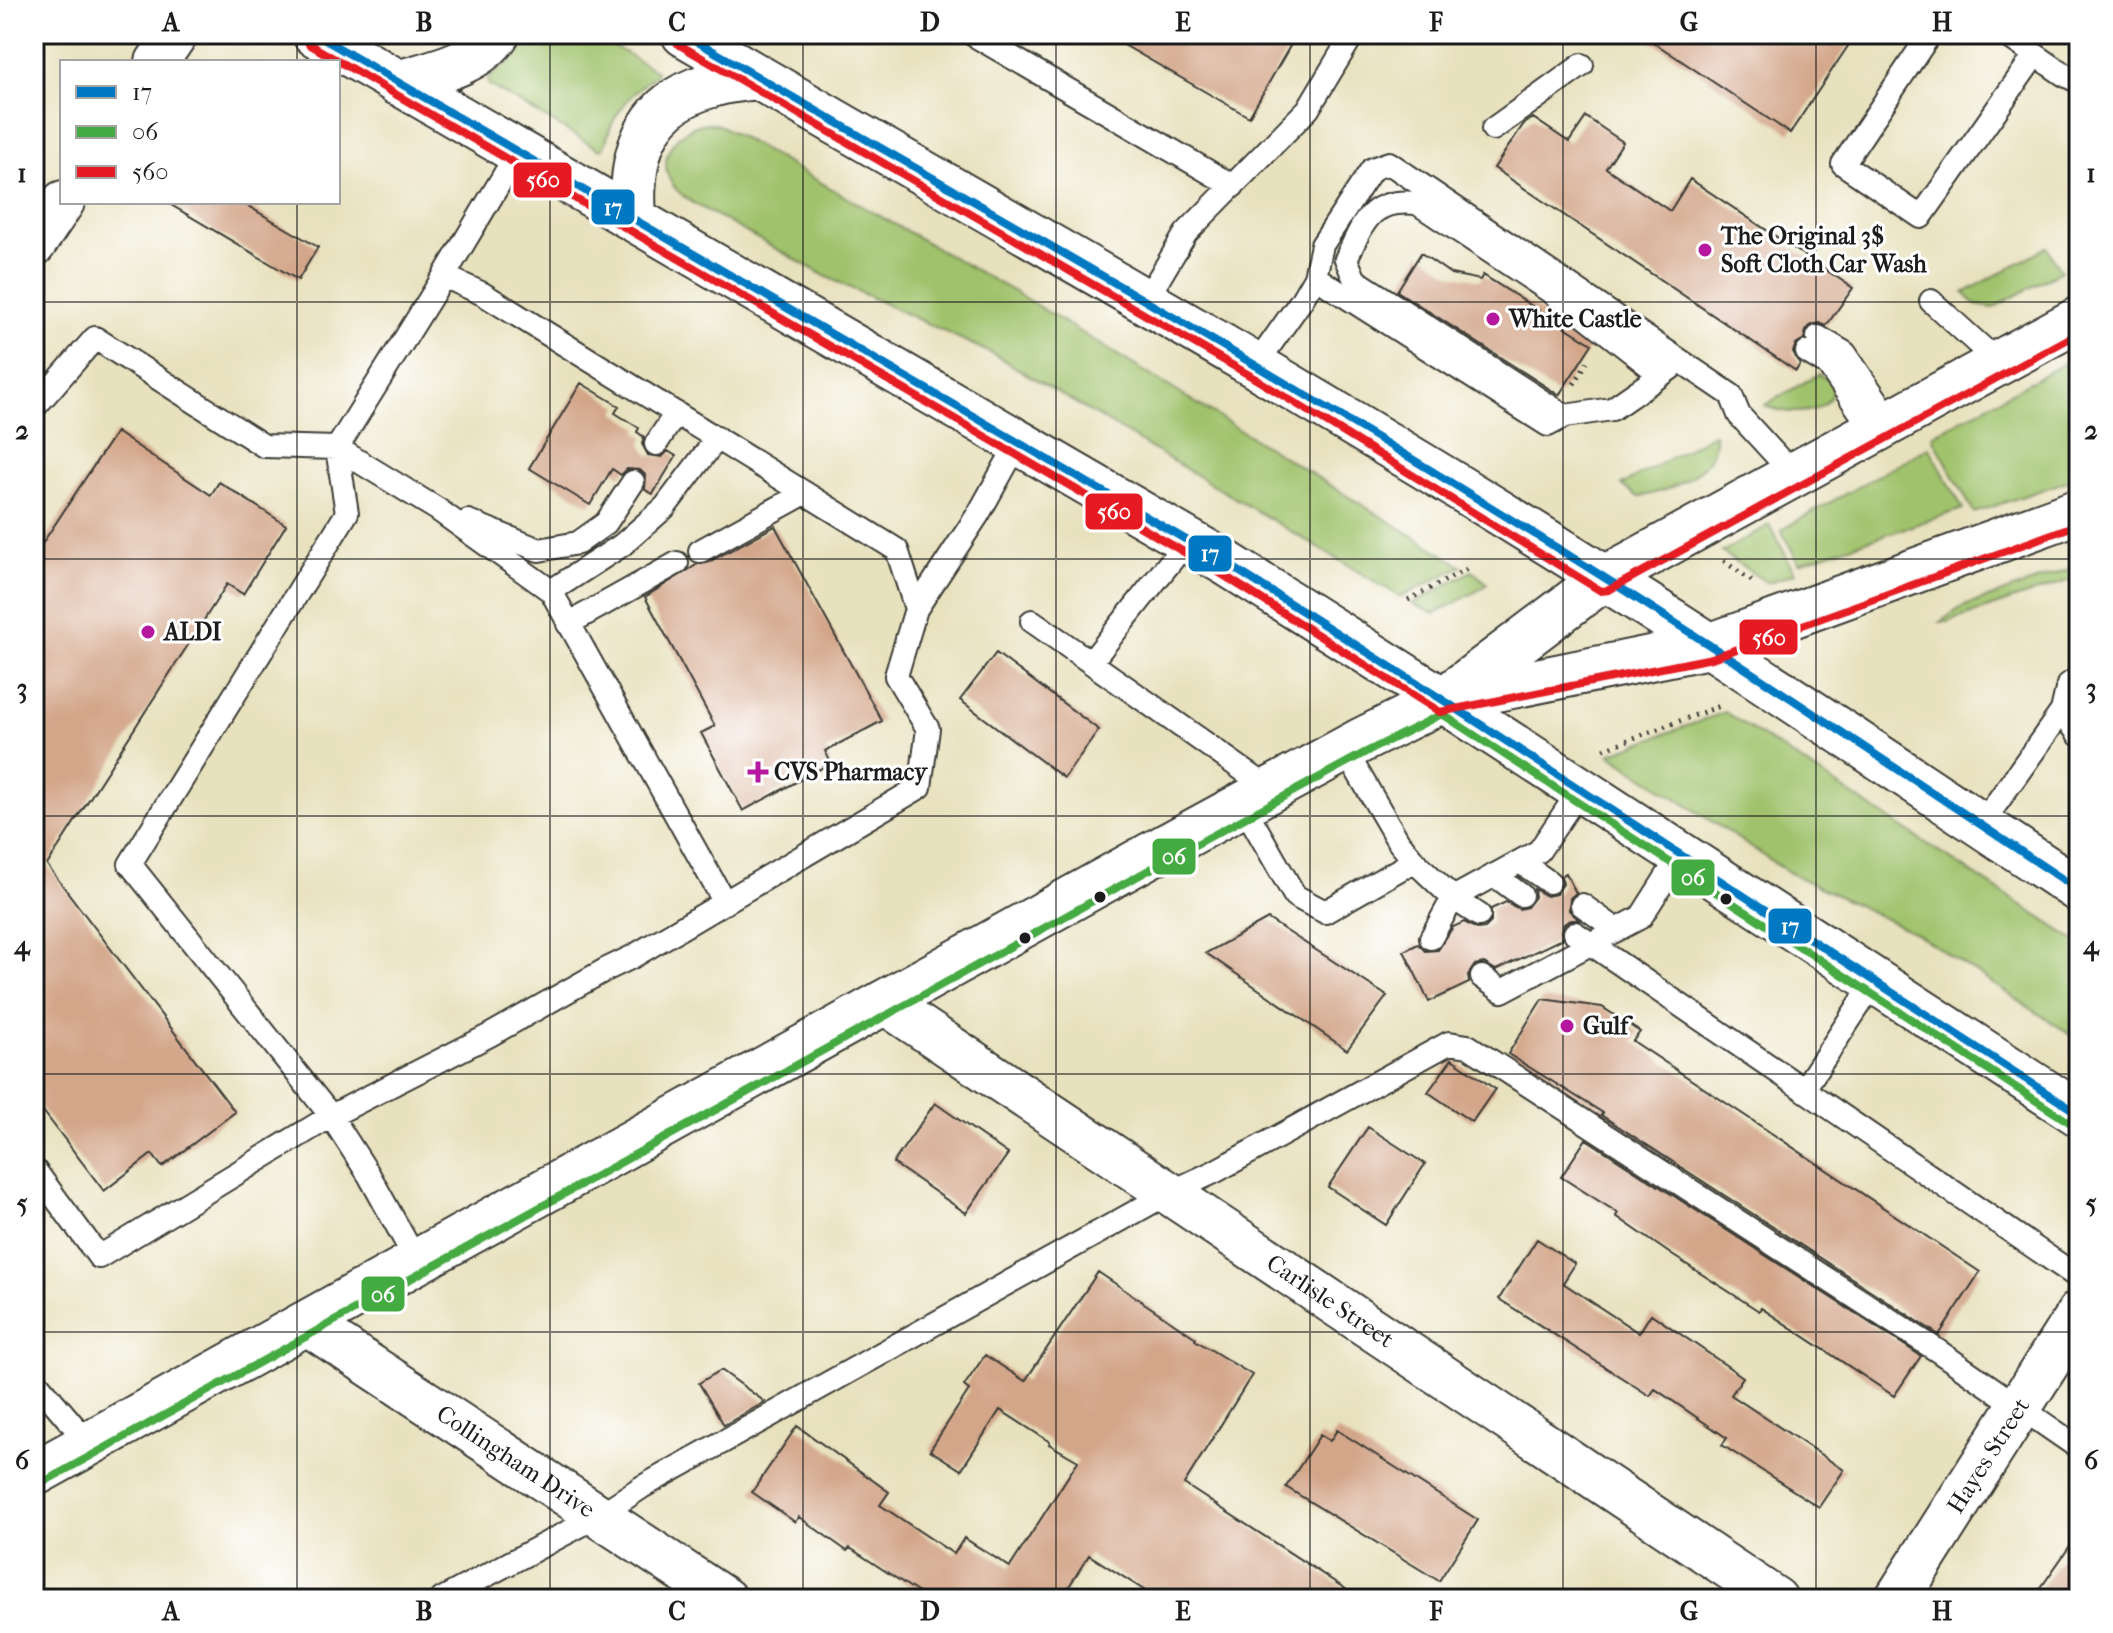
<svg xmlns="http://www.w3.org/2000/svg" width="2113" height="1633" font-family="'IM FELL French Canon',serif">
  <rect width="100%" height="100%" fill="#fff"/>
  <filter id="ink" filterUnits="userSpaceOnUse"><feTurbulence type="fractalNoise" baseFrequency=".0125" numOctaves="2"/><feDisplacementMap in="SourceGraphic" scale="16" xChannelSelector="R" yChannelSelector="G"/><feConvolveMatrix kernelMatrix="1 2 1 2 8 2 1 2 1" color-interpolation-filters="sRGB"/></filter>
  <filter id="wash" filterUnits="userSpaceOnUse"><feTurbulence type="fractalNoise" baseFrequency=".006" numOctaves="4" result="noise"/><feDisplacementMap in="SourceGraphic" scale="32" xChannelSelector="R" yChannelSelector="G"/><feGaussianBlur stdDeviation="1.8" result="paint"/><feColorMatrix in="noise" values="0 0 0 0 0 0 0 0 0 0 0 0 0 0 0 0 0 1.4 0 .05"/><feComposite in="paint" operator="in"/></filter>
  <g filter="url(#wash)">
    <rect width="100%" height="100%" fill="#e8e1bd"/>
    <!-- green -->
    <path fill="#a0c26c" stroke="#5e6f44" stroke-width="2" d="M 530,34 L 593,34 L 656,71 L 656,75 C 637,88 622,103 612,124 C 608,132 607,141 603,149 L 600,150 L 489,85 L 487,80 L 516,55 Z
      M 708,123 L 719,125 L 1023,297 L 1462,566 L 1401,597 L 993,354 L 827,277 L 693,203 C 687,199 681,195 677,190 C 651,162 675,127 708,123 Z
      M 2047,247 L 2061,271 L 1993,308 L 1976,305 L 1964,293 Z
      M 2079,355 L 2079,477 L 1974,513 L 1932,436 Z
      M 1819,374 L 1833,384 C 1834,416 1787,417 1765,405 Z
      M 1715,433 C 1719,472 1670,491 1638,497 L 1622,485 Z
      M 1929,447 L 1963,509 L 1799,563 L 1781,530 Z
      M 1770,525 L 1795,573 L 1767,583 L 1722,552 Z
      M 2079,566 L 2079,577 L 1948,622 L 1940,622 L 1962,607 Z
      M 1472,571 L 1487,583 L 1484,587 L 1435,614 L 1412,604 Z
      M 1725,712 L 2079,943 L 2079,1040 L 1917,934 L 1790,873 L 1609,754 Z"/>
    <g id="blocks">
      <!-- building -->
      <path fill="#d3a689" d="M 1105,34 L 1297,34 L 1249,117 Z
        M 1641,34 L 1856,34 L 1790,133 Z
        M 1586,117 L 1623,142 L 1606,168 L 1670,211 L 1690,179 L 1853,288 L 1826,326 L 1819,323 L 1811,325 L 1806,331 L 1804,339 L 1796,344 L 1793,352 L 1800,364 L 1796,371 L 1494,168 L 1523,125 L 1533,118 L 1569,142 Z
        M 166,202 L 241,202 L 318,247 L 298,280 Z
        M 1421,253 L 1451,274 L 1480,280 L 1483,275 L 1592,344 L 1559,395 L 1397,291 Z
        M 581,383 L 619,406 L 615,413 L 639,428 L 637,432 L 644,437 L 642,444 L 648,455 L 662,457 L 668,451 L 676,456 L 653,494 L 645,490 L 646,476 L 640,470 L 627,469 L 621,475 L 612,469 L 590,505 L 529,468 Z
        M 116,432 L 211,495 L 219,482 L 286,525 L 243,594 L 227,584 L 47,865 L 235,1112 L 162,1167 L 152,1154 L 104,1191 L 34,1099 L 34,556 Z
        M 775,526 L 882,721 L 825,751 L 831,763 L 743,811 L 701,733 L 715,726 L 645,597 L 698,564 L 707,563 Z
        M 996,653 L 1099,730 L 1064,778 L 960,700 Z
        M 1566,873 L 1576,893 L 1570,898 L 1569,910 L 1579,920 L 1570,920 L 1564,924 L 1561,931 L 1562,939 L 1496,970 L 1484,963 L 1475,965 L 1468,975 L 1469,983 L 1429,1002 L 1404,951 L 1418,944 L 1425,951 L 1438,950 L 1453,927 L 1464,922 L 1477,929 L 1485,928 L 1491,922 L 1491,909 L 1506,902 L 1519,909 L 1527,907 L 1535,897 L 1534,889 L 1547,896 L 1556,894 L 1563,884 L 1561,876 Z
        M 1268,919 L 1387,996 L 1347,1050 L 1206,953 Z
        M 1542,999 L 1602,1007 L 1640,1032 L 1633,1041 L 1980,1272 L 1939,1335 L 1601,1115 L 1603,1113 L 1508,1054 Z
        M 1452,1059 L 1495,1089 L 1472,1122 L 1428,1092 Z
        M 935,1103 L 1008,1154 L 966,1213 L 893,1163 Z
        M 1368,1127 L 1425,1164 L 1386,1225 L 1328,1187 Z
        M 1586,1139 L 1921,1356 L 1894,1396 L 1761,1308 L 1759,1311 L 1672,1255 L 1616,1216 L 1618,1213 L 1561,1177 Z
        M 1537,1239 L 1575,1264 L 1563,1283 L 1639,1333 L 1651,1314 L 1743,1377 L 1731,1395 L 1844,1470 L 1819,1507 L 1722,1445 L 1727,1438 L 1655,1389 L 1650,1396 L 1499,1299 Z
        M 1098,1272 L 1196,1338 L 1195,1340 L 1252,1375 L 1184,1484 L 1361,1599 L 1158,1599 L 1089,1555 L 1061,1599 L 928,1599 L 850,1548 L 847,1551 L 799,1517 L 795,1522 L 752,1492 L 797,1426 L 889,1492 L 880,1505 L 954,1554 L 964,1538 L 1010,1567 L 1078,1461 L 1049,1444 L 1050,1442 L 1000,1410 L 961,1470 L 930,1450 L 969,1390 L 964,1386 L 985,1355 L 1025,1381 Z
        M 721,1370 L 765,1402 L 724,1425 L 699,1383 Z
        M 1337,1430 L 1478,1520 L 1439,1581 L 1286,1487 L 1320,1435 L 1330,1441 Z
        M 2079,1533 L 2079,1599 L 2033,1599 Z"/>
    </g>
  </g>
  <g filter="url(#ink)">
    <use href="#blocks" fill-opacity="0" stroke="#3b3a34" stroke-width="2"/>
    <g fill="none" stroke-linecap="round" stroke-linejoin="round">
      <!-- lane casing -->
      <g stroke="#3b3a34" stroke-width="26">
        <path id="lane" d="M 972,34 L 1233,186
          M 1930,34 L 1843,164 L 1921,217 L 2035,55
          M 2005,34 L 2063,74 L 2079,82
          M 1493,129 L 1582,65
          M 518,152 L 444,276 L 483,294 L 897,550 L 916,609
          M 1315,277 L 1548,425 L 1565,416 L 1612,409 L 1671,368
          M 1146,300 L 1186,233 L 1308,109 L 1353,34
          M 1931,301 L 1999,363
          M 1818,337 L 1845,353 L 1891,421
          M 1807,352 L 1828,365 L 1873,431
          M 1256,365 L 1301,301 L 1315,277 L 1322,245 L 1372,169 L 1389,163 L 1731,395 L 1739,415 L 1795,476
          M 34,408 L 95,338 L 264,446 L 337,448 L 444,276
          M 1565,416 L 1355,280 L 1346,259 C 1364,222 1370,198 1417,203 L 1578,310 L 1661,375
          M 656,444 L 676,413
          M 337,448 L 347,513 L 130,864 L 331,1116 L 369,1175 L 417,1262
          M 337,448 L 437,509 L 551,591 L 725,903
          M 468,521 L 539,550 L 578,543 L 606,523 L 633,482
          M 700,551 L 805,493
          M 551,591 L 622,545 L 665,507 L 717,438
          M 1032,621 L 1270,789
          M 568,624 L 677,563
          M 1091,662 L 1187,541
          M 2062,711 L 2068,685 L 2079,677
          M 2062,711 L 2079,735
          M 1243,805 L 1295,896 L 1325,912 L 1414,861 L 1398,841 L 1345,750
          M 1981,825 L 2062,711 L 2079,699
          M 1414,861 L 1453,898 L 1539,851 L 1580,790
          M 1520,862 L 1549,882
          M 1494,875 L 1521,895
          M 1582,905 L 1617,930
          M 1575,933 L 2079,1278
          M 1431,938 L 1453,898 L 1479,915
          M 1482,977 L 1502,991 L 1641,917 L 1681,854
          M 1804,1089 L 1875,981
          M 34,1169 L 99,1257 L 331,1116 L 490,1035 L 605,970 L 632,957 L 920,787 L 928,729 L 896,676 L 916,609 L 979,513 L 1019,441
          M 34,1379 L 89,1444
          M 442,1599 L 598,1516 L 642,1487 L 1169,1193 L 1214,1172 L 1449,1043 L 1468,1046 L 1938,1351 L 2079,1448"/>
      </g>
      <!-- street casing -->
      <g stroke="#3b3a34" stroke-width="46">
        <g id="street">
          <path d="M 157,62 L 176,34"/>
          <path d="M 34,245 L 63,202"/>
          <path id="s1" d="M 883,1002 L 1776,1599"/>
          <path id="s2" d="M 307,1324 L 725,1599"/>
        </g>
      </g>
      <!-- secondary casing -->
      <g stroke="#3b3a34" stroke-width="48">
        <g id="secondary">
          <path id="s3" d="M 1897,1599 L 2079,1313"/>
        </g>
      </g>
      <!-- primary casing -->
      <g stroke="#3b3a34" stroke-width="48">
        <path id="primary" d="M 1453,698 L 1709,646 L 2079,511
          M 34,1474 L 1141,860 L 1360,741 L 1443,700 L 1603,579 L 2079,319"/>
      </g>
      <!-- highway casing -->
      <g stroke="#3b3a34" stroke-width="48">
        <path id="highway" d="M 315,34 L 1226,563 L 1443,700 L 2079,1114
          M 684,34 C 966,199 1250,358 1528,530 C 1714,645 1896,769 2079,890
          M 398,83 C 430,73 478,64 497,34
          M 634,218 C 629,154 645,101 715,84 C 728,80 744,79 758,77"/>
      </g>
      <!-- path -->
      <path stroke="#3b3a34" stroke-width="5" stroke-dasharray="2 6" stroke-linecap="butt" d="M 1574,384 L 1590,358
        M 1724,561 L 1753,582
        M 1408,600 L 1467,569
        M 1604,749 L 1720,706"/>
      <!-- lane -->
      <use href="#lane" stroke="#fff" stroke-width="22"/>
      <!-- street -->
      <use href="#street" stroke="#fff" stroke-width="42"/>
      <!-- secondary -->
      <use href="#secondary" stroke="#fff" stroke-width="44"/>
      <!-- primary -->
      <use href="#primary" stroke="#fff" stroke-width="44"/>
      <!-- highway -->
      <use href="#highway" stroke="#fff" stroke-width="44"/>
      <!-- bus-1 casing -->
      <g stroke="#fff" stroke-width="14">
        <path id="bus-1" d="M 315,34 L 1226,563 L 1443,700 L 2079,1114
          M 684,34 C 966,198 1251,358 1528,530 C 1715,645 1896,769 2079,890"/>
      </g>
      <!-- bus-2 casing -->
      <g stroke="#fff" stroke-width="14">
        <path id="bus-2" d="M 40,1484 L 1147,871 L 1366,752 L 1442,714 L 2072,1124"/>
      </g>
      <!-- bus-3 casing -->
      <g stroke="#fff" stroke-width="14">
        <path id="bus-3" d="M 309,44 L 1220,573 L 1440,712 L 1712,658 L 2079,524
          M 678,44 L 1256,379 L 1601,591 L 1609,590 L 2079,333"/>
      </g>
      <!-- bus-1 -->
      <use href="#bus-1" stroke="#0079c2" stroke-width="8"/>
      <!-- bus-2 -->
      <use href="#bus-2" stroke="#44aa42" stroke-width="8"/>
      <!-- bus-3 -->
      <use href="#bus-3" stroke="#e51a23" stroke-width="8"/>
    </g>
  </g>
  <!-- grid -->
  <path fill="none" stroke="#1c1c1c" stroke-width="2" stroke-opacity="0.55" d="M 297,34 L 297,62M 550,34 L 550,1599M 803,34 L 803,1599M 1056,34 L 1056,1599M 1310,34 L 1310,1599M 1563,34 L 1563,1599M 1816,34 L 1816,1599M 297,202 L 297,1599M 34,302 L 2079,302M 34,559 L 2079,559M 34,816 L 2079,816M 34,1074 L 2079,1074M 34,1332 L 2079,1332"/>
  <!-- markers -->
  <g fill="#b5179e" stroke="#fff" stroke-width="3">
    <circle cx="1705" cy="250" r="8"/>
    <circle cx="1493" cy="319" r="8"/>
    <circle cx="148" cy="632" r="8"/>
    <path d="M754 760h8v8h8v8h-8v8h-8v-8h-8v-8h8z"/>
    <circle cx="1567" cy="1026" r="8"/>
  </g>
  <g fill="#1c1c1c" stroke="#fff" stroke-width="3">
    <circle cx="1100" cy="897" r="7"/>
    <circle cx="1726" cy="899" r="7"/>
    <circle cx="1025" cy="938" r="7"/>
  </g>
  <g text-anchor="middle" stroke-width="6" stroke-linejoin="round" paint-order="stroke">
    <!-- poi labels -->
    <g font-size="24" font-weight="bold" fill="#1c1c1c" stroke="#fff" text-anchor="start">
      <text x="1721" y="244">The Original 3$<tspan x="1721" dy="28">Soft Cloth Car Wash</tspan></text>
      <text x="1509" y="327">White Castle</text>
      <text x="164" y="640">ALDI</text>
      <text x="774" y="780">CVS Pharmacy</text>
      <text x="1583" y="1034">Gulf</text>
    </g>
    <!-- street labels -->
    <g font-size="24" fill="#1c1c1c" stroke="#fff">
      <text dy="8" stroke="none"><textPath href="#s1" startOffset="538">Carlisle Street</textPath></text>
      <text dy="8" stroke="none"><textPath href="#s3" startOffset="170">Hayes Street</textPath></text>
      <text dy="8" stroke="none"><textPath href="#s2" startOffset="250">Collingham Drive</textPath></text>
    </g>
  </g>
  <g stroke="#fff" stroke-width="3">
    <rect x="512" y="161" width="61" height="38" rx="8" fill="#e51a23"/>
    <rect x="590" y="188" width="46" height="38" rx="8" fill="#0079c2"/>
    <rect x="1084" y="492" width="60" height="39" rx="8" fill="#e51a23"/>
    <rect x="1187" y="534" width="46" height="39" rx="8" fill="#0079c2"/>
    <rect x="1738" y="618" width="61" height="38" rx="8" fill="#e51a23"/>
    <rect x="1151" y="837" width="46" height="39" rx="8" fill="#44aa42"/>
    <rect x="1670" y="858" width="46" height="39" rx="8" fill="#44aa42"/>
    <rect x="1767" y="907" width="46" height="38" rx="8" fill="#0079c2"/>
    <rect x="360" y="1275" width="46" height="38" rx="8" fill="#44aa42"/>
  </g>
  <g font-size="22" text-anchor="middle" font-weight="bold" fill="#fff">
    <text x="543" y="187">560</text>
    <text x="613" y="215">17</text>
    <text x="1114" y="519">560</text>
    <text x="1210" y="561">17</text>
    <text x="1769" y="645">560</text>
    <text x="1174" y="864">06</text>
    <text x="1693" y="885">06</text>
    <text x="1790" y="934">17</text>
    <text x="383" y="1302">06</text>
  </g>
  <!-- margin -->
  <rect width="2113" height="1633" fill="none" stroke="#fff" stroke-width="88"/>
  <!-- legend -->
  <rect x="60" y="60" width="280" height="144" fill="#ffffff" stroke="#a4a4a4" stroke-width="2"/>
  <rect x="76" y="86" width="40" height="12" fill="#0079c2" stroke="#a4a4a4" stroke-width="2"/>
  <text x="132" y="100" font-size="24" fill="#1c1c1c">17</text>
  <rect x="76" y="126" width="40" height="12" fill="#44aa42" stroke="#a4a4a4" stroke-width="2"/>
  <text x="132" y="140" font-size="24" fill="#1c1c1c">06</text>
  <rect x="76" y="166" width="40" height="12" fill="#e51a23" stroke="#a4a4a4" stroke-width="2"/>
  <text x="132" y="180" font-size="24" fill="#1c1c1c">560</text>
  <rect x="44" y="44" width="2025" height="1545" fill="none" stroke="#1c1c1c" stroke-width="3"/>
  <g font-size="26" text-anchor="middle" font-weight="bold" fill="#1c1c1c">
    <text x="171" y="31">A</text>
    <text x="424" y="31">B</text>
    <text x="677" y="31">C</text>
    <text x="930" y="31">D</text>
    <text x="1183" y="31">E</text>
    <text x="1436" y="31">F</text>
    <text x="1689" y="31">G</text>
    <text x="1942" y="31">H</text>
    <text x="22" y="182">1</text>
    <text x="2091" y="182">1</text>
    <text x="22" y="439">2</text>
    <text x="2091" y="439">2</text>
    <text x="22" y="697">3</text>
    <text x="2091" y="697">3</text>
    <text x="22" y="954">4</text>
    <text x="2091" y="954">4</text>
    <text x="22" y="1212">5</text>
    <text x="2091" y="1212">5</text>
    <text x="22" y="1469">6</text>
    <text x="2091" y="1469">6</text>
    <text x="171" y="1620">A</text>
    <text x="424" y="1620">B</text>
    <text x="677" y="1620">C</text>
    <text x="930" y="1620">D</text>
    <text x="1183" y="1620">E</text>
    <text x="1436" y="1620">F</text>
    <text x="1689" y="1620">G</text>
    <text x="1942" y="1620">H</text>
  </g>
</svg>
